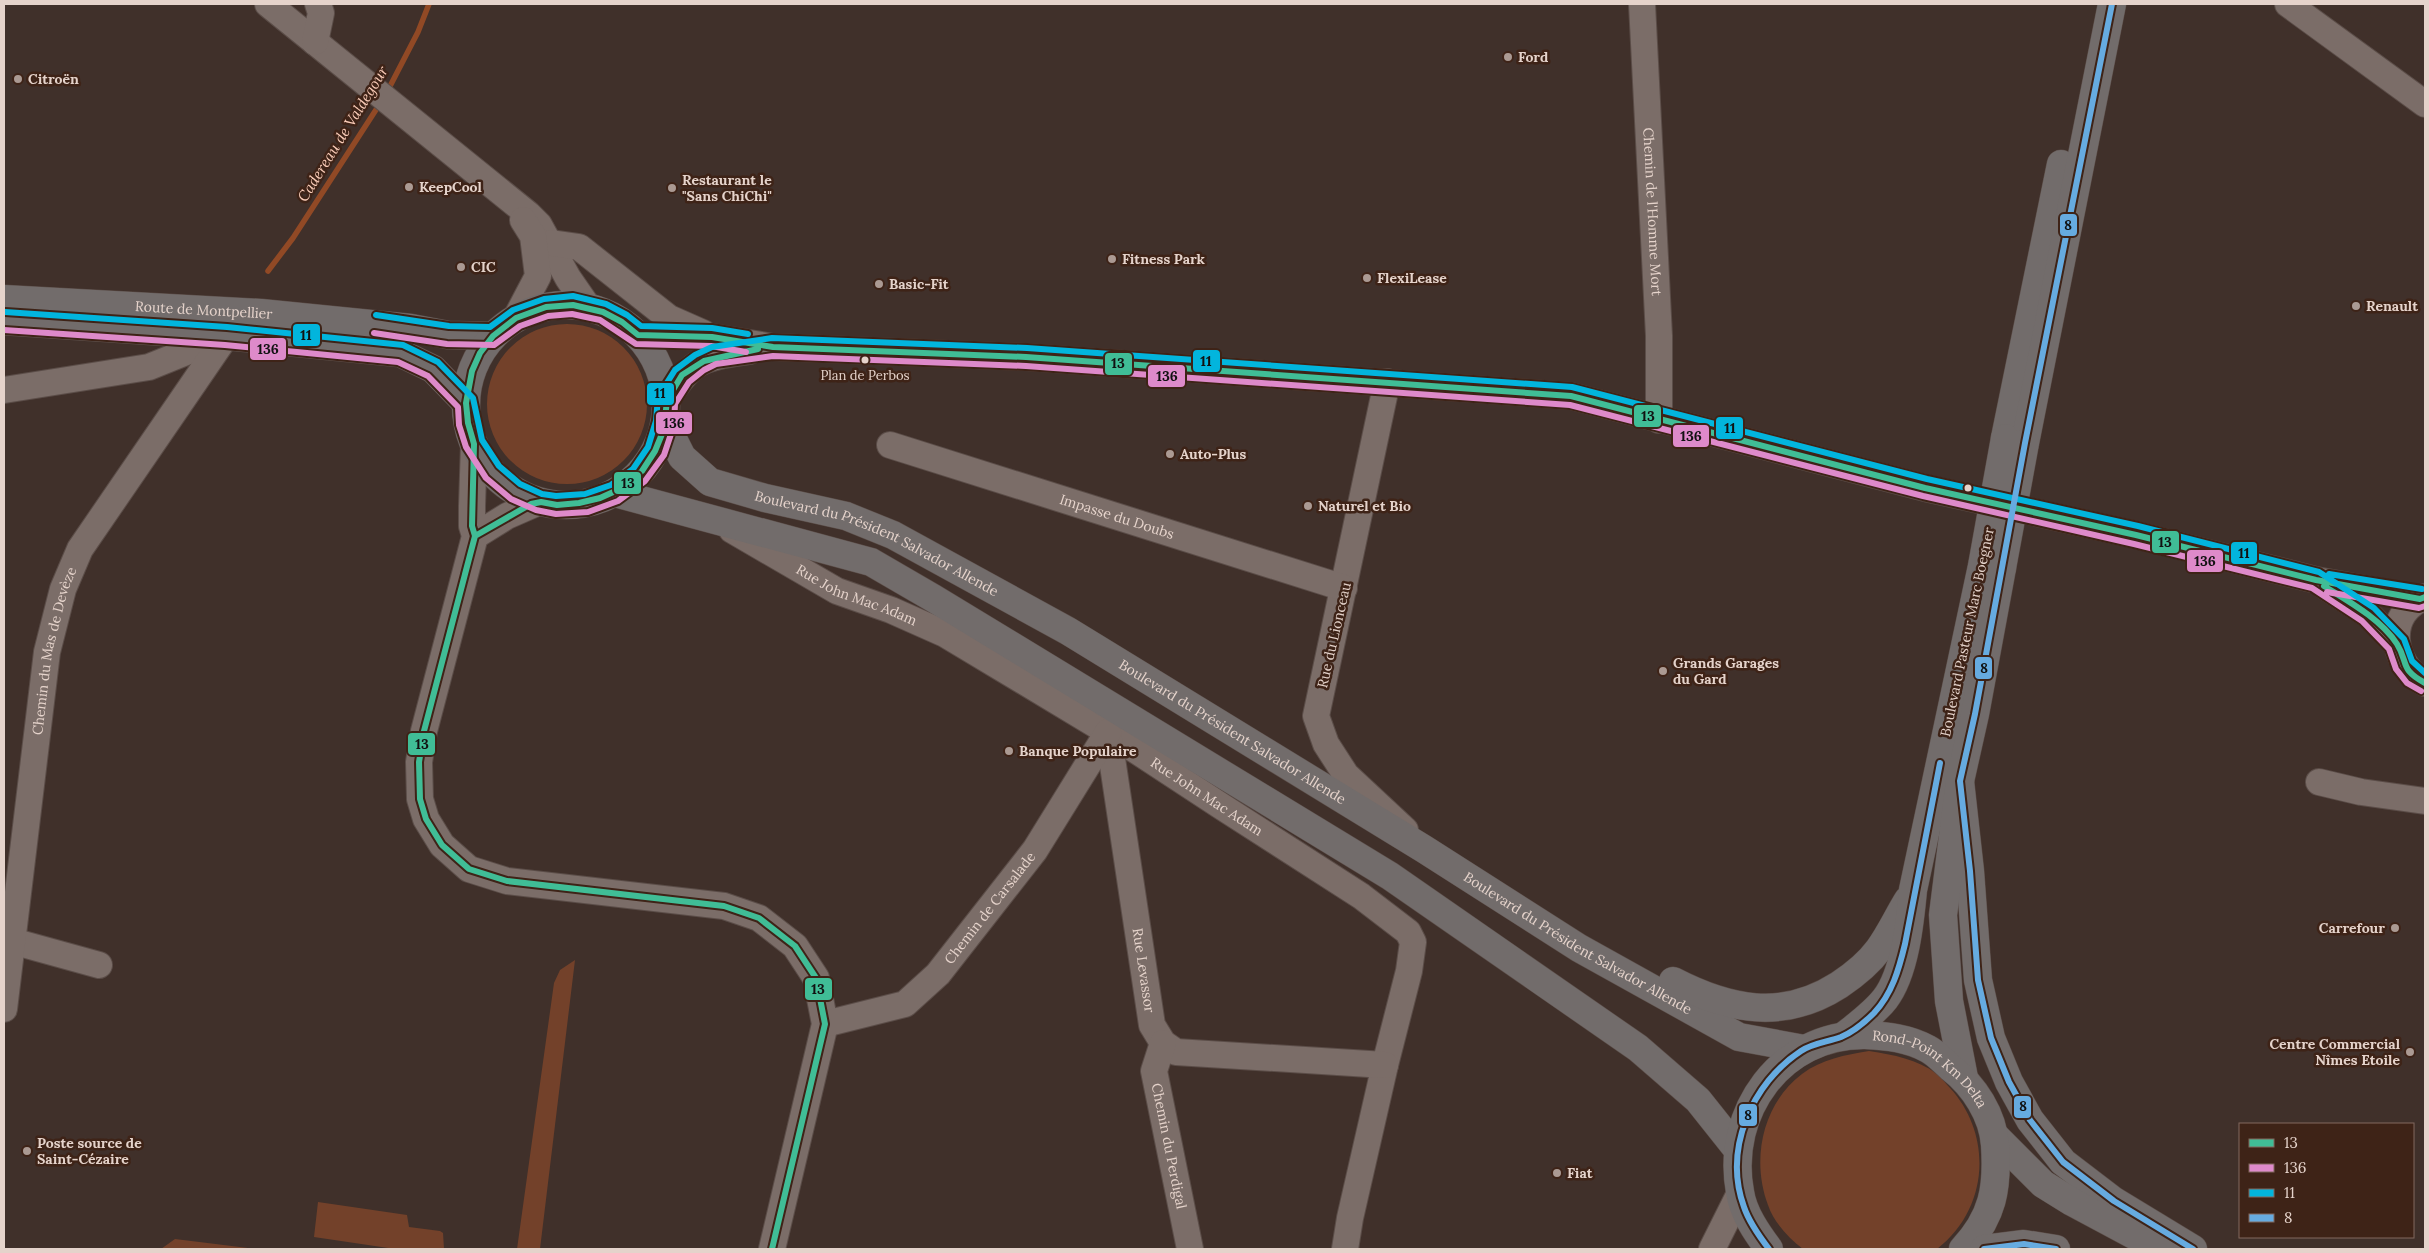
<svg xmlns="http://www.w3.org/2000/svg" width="2429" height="1253" font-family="Lora,serif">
  <rect width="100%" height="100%" fill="#40302a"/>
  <!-- green -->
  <path fill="#73412a" d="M487 404a80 80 0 1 1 160 0a80 80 0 1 1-160 0Z
    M 575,960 L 540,1249 L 517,1249 L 554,983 L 560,970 Z
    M 1869,1051 C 1894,1055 1917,1059 1937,1074 C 1942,1078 1946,1084 1950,1088 C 1994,1136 1988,1210 1937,1249 L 1803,1249 C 1789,1238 1774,1223 1768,1205 C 1751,1160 1762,1104 1802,1074 C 1822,1059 1845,1055 1869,1051 Z
    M 318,1202 L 407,1215 L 409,1227 L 440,1231 L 443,1233 L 444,1249 L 395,1249 L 314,1237 Z
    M 175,1239 L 257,1249 L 161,1249 Z"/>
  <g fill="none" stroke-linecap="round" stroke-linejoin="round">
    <!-- stream -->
    <path stroke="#914925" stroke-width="5.5" d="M 387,92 L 418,32 L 429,4
      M 268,271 L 293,238 L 381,102"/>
    <!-- minor casing -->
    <g stroke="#5b4d48" stroke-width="28">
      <g id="minor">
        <path d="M 268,4 L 528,214 L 539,225 L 568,278 L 588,307"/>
        <path id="s1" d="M 1642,4 L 1659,336 L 1659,420"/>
        <path d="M 2288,4 L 2425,104"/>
        <path d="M 315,42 L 321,13 L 318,4"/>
        <path d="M 551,243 L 579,247 L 669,318 L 703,333"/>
        <path d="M 516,318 L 538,276 L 533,236 L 523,220"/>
        <path d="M 638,335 L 712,337 L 773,347 L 1026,357 L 1571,396 L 1925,488 L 2136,535 L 2316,580 L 2420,599"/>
        <path d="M 1387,382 L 1316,716 L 1326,744 L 1346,775 L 1405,830"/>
        <path d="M 4,390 L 149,367 L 226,336"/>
        <path d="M 666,401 C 693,358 703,358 750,351"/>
        <path d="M 474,444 L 472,506 L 472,526 L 475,536 L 424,731 L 419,762 L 420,799 L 426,819 L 442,845 L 469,869 L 507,881 L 724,906 L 759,918 L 795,946 L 816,978 L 825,1024 L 772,1249"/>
        <path id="s2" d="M 890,445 L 1344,588"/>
        <path id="s3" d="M 732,530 L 837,591 L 891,610 L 945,634 L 1108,732 L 1221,806 L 1361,896 L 1408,932 L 1413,942 L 1409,971 L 1385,1065 L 1350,1218 L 1345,1249"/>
        <path d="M 475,536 L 507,516 L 539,502"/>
        <path d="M 2325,586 L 2368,614 L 2397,644"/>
        <path d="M 2425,597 C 2384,614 2391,664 2425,683"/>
        <path id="s4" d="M 1108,732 L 1152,1025 L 1163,1043 L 1176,1052 L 1385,1065"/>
        <path d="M 2319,782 L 2361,792 L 2425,801"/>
        <path d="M 12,941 L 99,965"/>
        <path id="s5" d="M 4,1009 L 47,652 L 63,589 L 80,549 L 226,336"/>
        <path id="s6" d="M 825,1024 L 905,1004 L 938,974 L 1035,850 L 1108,732"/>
        <path id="s7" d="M 1163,1043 L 1154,1071 L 1190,1249"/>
        <path d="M 1712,1249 L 1740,1193"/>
      </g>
    </g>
    <!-- major casing -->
    <g stroke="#5b4d48" stroke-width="29">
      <g id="major">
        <path id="s8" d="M 4,299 L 261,313 L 411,328 L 448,335 L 493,336"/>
        <circle cx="566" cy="405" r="100"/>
        <path d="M 4,321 L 226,336 L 400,353 L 433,369 L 466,403"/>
        <path id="s9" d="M 665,423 L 682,457 L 710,482 L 765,498 L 846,516 L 893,535 L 1068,631 L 1424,849 L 1579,948 L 1739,1037 L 1804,1049"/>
        <path d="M 2005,438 L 2061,164"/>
        <path d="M 2025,443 L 2112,4"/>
        <path d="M 615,493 L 871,562 L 933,598 L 1390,876 L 1638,1048 L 1698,1100 L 1737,1149"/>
        <path d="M 1960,781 L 1970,871 L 1978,980 L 1991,1038 L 2009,1082 L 2030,1120 L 2063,1162 L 2114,1201 L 2193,1249"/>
        <path d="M 1673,981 C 1729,1010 1783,1021 1839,985 C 1854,975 1868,964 1879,949 C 1890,934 1898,916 1908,900"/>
        <path d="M 1845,1035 C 1859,1024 1874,1013 1885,999 C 1905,973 1910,922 1913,890 L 1982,566"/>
        <path d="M 1964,1078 L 1949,1001 L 1943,915 L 1960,781 L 1975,714 L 2002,568"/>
        <path d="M 1994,1135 L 2043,1184 L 2072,1202 L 2160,1249"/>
        <path id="s10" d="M 1769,1249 C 1757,1233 1743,1213 1740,1192 C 1725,1112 1781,1034 1865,1035 C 1887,1036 1908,1038 1928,1049 C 1936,1053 1944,1062 1951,1068 C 1974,1086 1993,1115 1995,1145 C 1998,1188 1993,1217 1963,1249"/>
        <path d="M 1984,1249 L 2024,1244 L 2056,1249"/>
      </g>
    </g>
    <!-- minor -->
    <use href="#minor" stroke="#7b6d68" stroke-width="26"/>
    <!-- major -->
    <use href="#major" stroke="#726c6b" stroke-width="28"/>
    <!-- major-bridge casing -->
    <g stroke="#5b4d48" stroke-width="29" stroke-linecap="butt">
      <path id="major-bridge" d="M 1982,566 L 2005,438
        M 2002,568 L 2025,443"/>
    </g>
    <!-- major-bridge -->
    <use href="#major-bridge" stroke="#726c6b" stroke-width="28"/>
    <!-- bus-1 casing -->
    <g stroke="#3e2317" stroke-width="10">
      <path id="bus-1" d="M 465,574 L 475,536 L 531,504 L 541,502 L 557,505 L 579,503 L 600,498 L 620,489 L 642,471 L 655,451 L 664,429 L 667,400 L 682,375 L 704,361 L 758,349
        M 2324,586 C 2348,601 2381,619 2397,644 C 2409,663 2399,669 2425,683
        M 772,1249 L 825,1024 L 816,978 L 795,946 L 759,918 L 724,906 L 507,881 L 469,869 L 442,845 L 426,819 L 420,799 L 419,762 L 424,731 L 475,536 L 472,526 L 474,444 L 468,423 L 466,403 L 472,371 L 480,353 L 493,336 L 516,318 L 546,307 L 573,305 L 603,312 L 622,322 L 638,335 L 712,337 L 773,347 L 1026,357 L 1571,396 L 1925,488 L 2136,535 L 2316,580 L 2420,599 L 2425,597"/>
    </g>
    <!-- bus-2 casing -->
    <g stroke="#3e2317" stroke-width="10">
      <path id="bus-2" d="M 4,330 L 225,345 L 398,362 L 428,376 L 458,407 L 459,425 L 466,447 L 486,478 L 511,499 L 536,510 L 556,514 L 588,512 L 618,501 L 645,481 L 664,455 L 674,425 L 675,404 L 689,382 L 704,370 L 716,364 L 773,356 L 1026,366 L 1570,405 L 1923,496 L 2134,544 L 2312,588 L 2362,621 L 2389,649 L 2396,669 L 2407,683 L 2421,691
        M 374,333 L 447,344 L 494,345 L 520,326 L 548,316 L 572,314 L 600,320 L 636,344 L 711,346 L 746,352
        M 2327,592 L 2419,608 L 2425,606"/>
    </g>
    <!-- bus-3 casing -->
    <g stroke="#3e2317" stroke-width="10">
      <path id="bus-3" d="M 5,312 L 227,327 L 403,345 L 438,362 L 473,398 L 482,440 L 499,466 L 520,484 L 542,494 L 556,496 L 585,494 L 611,485 L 633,469 L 648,447 L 656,421 L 658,397 L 675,370 L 695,355 L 712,347 L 772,338 L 1027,348 L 1572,387 L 1927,479 L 2138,526 L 2319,572 L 2374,608 L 2404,639 L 2412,661 L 2425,673
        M 376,315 L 449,326 L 490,327 L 513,310 L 544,299 L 573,296 L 606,304 L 627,315 L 641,326 L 712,328 L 748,334
        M 2329,574 L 2422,589"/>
    </g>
    <!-- bus-4 casing -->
    <g stroke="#3e2317" stroke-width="10">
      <path id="bus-4" d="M 2112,4 L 2025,443 L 1975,714 L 1960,781 L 1970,871 L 1978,980 L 1991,1038 L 2009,1082 L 2030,1120 L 2063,1162 L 2114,1201 L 2193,1249
        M 1769,1249 C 1759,1236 1749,1222 1744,1207 C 1723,1149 1752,1083 1801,1051 C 1813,1043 1828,1042 1841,1037 C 1853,1032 1865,1022 1874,1013 C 1892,994 1899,969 1905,944 L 1940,763
        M 1984,1249 L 2024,1244 L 2056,1249"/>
    </g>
    <!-- bus-1 -->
    <use href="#bus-1" stroke="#40bd96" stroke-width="6"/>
    <!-- bus-2 -->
    <use href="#bus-2" stroke="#de8aca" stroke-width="6"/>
    <!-- bus-3 -->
    <use href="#bus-3" stroke="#02b5dd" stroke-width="6"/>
    <!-- bus-4 -->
    <use href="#bus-4" stroke="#66abe0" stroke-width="6"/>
  </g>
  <!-- markers -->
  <g fill="#ab9a93" stroke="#3e2317" stroke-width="2">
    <circle cx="1508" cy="57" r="5"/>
    <circle cx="18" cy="79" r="5"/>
    <circle cx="409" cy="187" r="5"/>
    <circle cx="672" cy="188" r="5"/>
    <circle cx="1112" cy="259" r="5"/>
    <circle cx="461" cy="267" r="5"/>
    <circle cx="1367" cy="278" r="5"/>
    <circle cx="879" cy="284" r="5"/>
    <circle cx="2356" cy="306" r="5"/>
    <circle cx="1170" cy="454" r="5"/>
    <circle cx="1308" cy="506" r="5"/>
    <circle cx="1663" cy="671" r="5"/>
    <circle cx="1009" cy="751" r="5"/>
    <circle cx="2395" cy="928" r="5"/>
    <circle cx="2410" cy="1052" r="5"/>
    <circle cx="27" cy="1151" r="5"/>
    <circle cx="1557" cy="1173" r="5"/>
  </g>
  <g fill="#e5d3cb" stroke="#3e2317" stroke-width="2">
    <circle cx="865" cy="360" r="4.5"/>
    <circle cx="1968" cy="488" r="4.5"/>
  </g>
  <g text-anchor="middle" stroke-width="5" stroke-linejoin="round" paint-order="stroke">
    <!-- bus labels -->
    <g font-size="13" fill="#e5d3cb" stroke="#3e2317">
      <text x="865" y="380">Plan de Perbos</text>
    </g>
    <!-- poi labels -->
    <g font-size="14" font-weight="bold" fill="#e5d3cb" stroke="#3e2317" text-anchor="start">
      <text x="1518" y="62">Ford</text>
      <text x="28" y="84">Citroën</text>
      <text x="682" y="185">Restaurant le<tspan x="682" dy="16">"Sans ChiChi"</tspan></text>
      <text x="419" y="192">KeepCool</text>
      <text x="1122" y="264">Fitness Park</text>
      <text x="471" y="272">CIC</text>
      <text x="1377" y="283">FlexiLease</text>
      <text x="889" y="289">Basic-Fit</text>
      <text x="2366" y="311">Renault</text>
      <text x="1180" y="459">Auto-Plus</text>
      <text x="1318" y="511">Naturel et Bio</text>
      <text x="1673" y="668">Grands Garages<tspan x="1673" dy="16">du Gard</tspan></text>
      <text x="1019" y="756">Banque Populaire</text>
      <text x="2385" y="933" text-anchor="end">Carrefour</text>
      <text x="2400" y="1049" text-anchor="end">Centre Commercial<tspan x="2400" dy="16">Nîmes Etoile</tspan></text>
      <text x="37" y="1148">Poste source de<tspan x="37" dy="16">Saint-Cézaire</tspan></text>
      <text x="1567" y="1178">Fiat</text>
    </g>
    <!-- street labels -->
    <g font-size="14" fill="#e5d3cb" stroke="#3e2317">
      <text dy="5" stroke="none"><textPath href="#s1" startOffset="208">Chemin de l'Homme Mort</textPath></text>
      <text dy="5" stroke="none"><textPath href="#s8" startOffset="200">Route de Montpellier</textPath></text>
      <text dy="5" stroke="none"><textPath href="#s2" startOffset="238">Impasse du Doubs</textPath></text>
      <text dy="5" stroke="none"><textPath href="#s9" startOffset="254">Boulevard du Président Salvador Allende</textPath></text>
      <text dy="5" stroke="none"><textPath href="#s3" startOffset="141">Rue John Mac Adam</textPath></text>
      <text transform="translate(1967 632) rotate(-78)" y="5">Boulevard Pasteur Marc Boegner</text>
      <text transform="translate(1334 635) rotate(-77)" y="5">Rue du Lionceau</text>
      <text dy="5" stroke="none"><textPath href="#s5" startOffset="362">Chemin du Mas de Devèze</textPath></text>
      <text dy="5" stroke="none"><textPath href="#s9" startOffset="659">Boulevard du Président Salvador Allende</textPath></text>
      <text dy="5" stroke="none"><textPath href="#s3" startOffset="546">Rue John Mac Adam</textPath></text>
      <text dy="5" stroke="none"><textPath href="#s6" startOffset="211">Chemin de Carsalade</textPath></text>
      <text dy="5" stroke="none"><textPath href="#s9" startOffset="1064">Boulevard du Président Salvador Allende</textPath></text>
      <text dy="5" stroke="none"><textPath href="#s4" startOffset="241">Rue Levassor</textPath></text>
      <text dy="5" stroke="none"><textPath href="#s10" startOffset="371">Rond-Point Km Delta</textPath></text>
      <text dy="5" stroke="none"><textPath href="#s7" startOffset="106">Chemin du Perdigal</textPath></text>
    </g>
    <!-- water labels -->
    <g font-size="15" font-style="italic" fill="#faccb8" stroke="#3e2317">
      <text transform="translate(343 134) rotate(-58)" y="5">Cadereau de Valdegour</text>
    </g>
  </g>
  <g stroke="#3e2317" stroke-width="2">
    <rect x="2059" y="213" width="19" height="24" rx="5" fill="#66abe0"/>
    <rect x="292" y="323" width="29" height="24" rx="5" fill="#02b5dd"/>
    <rect x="249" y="337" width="38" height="24" rx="5" fill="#de8aca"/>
    <rect x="1192" y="349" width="29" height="24" rx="5" fill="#02b5dd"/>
    <rect x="1104" y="352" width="29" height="24" rx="5" fill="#40bd96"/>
    <rect x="1147" y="364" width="39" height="24" rx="5" fill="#de8aca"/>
    <rect x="646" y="382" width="29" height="24" rx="5" fill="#02b5dd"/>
    <rect x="1633" y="404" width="29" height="24" rx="5" fill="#40bd96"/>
    <rect x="655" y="411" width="38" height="24" rx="5" fill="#de8aca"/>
    <rect x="1715" y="416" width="29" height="24" rx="5" fill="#02b5dd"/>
    <rect x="1672" y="424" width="38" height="24" rx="5" fill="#de8aca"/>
    <rect x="613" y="471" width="29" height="24" rx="5" fill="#40bd96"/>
    <rect x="2151" y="530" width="29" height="24" rx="5" fill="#40bd96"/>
    <rect x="2230" y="541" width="28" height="24" rx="5" fill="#02b5dd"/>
    <rect x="2186" y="549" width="38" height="24" rx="5" fill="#de8aca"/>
    <rect x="1974" y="656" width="19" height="24" rx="5" fill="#66abe0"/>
    <rect x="407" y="732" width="29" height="24" rx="5" fill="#40bd96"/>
    <rect x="804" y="977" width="29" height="24" rx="5" fill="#40bd96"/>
    <rect x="2013" y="1095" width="19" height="24" rx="5" fill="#66abe0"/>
    <rect x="1738" y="1103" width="20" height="24" rx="5" fill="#66abe0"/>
  </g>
  <g font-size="14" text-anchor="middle" font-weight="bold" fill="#111">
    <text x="2068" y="230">8</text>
    <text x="306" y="340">11</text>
    <text x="268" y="354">136</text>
    <text x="1206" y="366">11</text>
    <text x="1118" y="368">13</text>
    <text x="1167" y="381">136</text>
    <text x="660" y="398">11</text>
    <text x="1648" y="421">13</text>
    <text x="674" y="428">136</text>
    <text x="1730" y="433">11</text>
    <text x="1691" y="441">136</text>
    <text x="628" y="488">13</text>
    <text x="2165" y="547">13</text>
    <text x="2244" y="558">11</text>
    <text x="2205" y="566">136</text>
    <text x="1984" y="673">8</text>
    <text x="422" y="749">13</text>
    <text x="818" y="994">13</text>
    <text x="2023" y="1111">8</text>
    <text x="1748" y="1120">8</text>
  </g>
  <!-- border -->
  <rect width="2429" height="1253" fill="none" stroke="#e5d3cb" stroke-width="10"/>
  <!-- legend -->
  <rect x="2239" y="1123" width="175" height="115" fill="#3e2317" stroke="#81695f"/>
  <rect x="2249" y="1139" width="25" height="8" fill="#40bd96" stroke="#81695f"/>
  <text x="2284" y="1148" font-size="15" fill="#e5d3cb">13</text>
  <rect x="2249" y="1164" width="25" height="8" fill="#de8aca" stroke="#81695f"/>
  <text x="2284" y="1173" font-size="15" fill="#e5d3cb">136</text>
  <rect x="2249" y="1189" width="25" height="8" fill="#02b5dd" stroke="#81695f"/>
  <text x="2284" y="1198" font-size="15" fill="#e5d3cb">11</text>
  <rect x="2249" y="1214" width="25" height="8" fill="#66abe0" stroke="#81695f"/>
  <text x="2284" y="1223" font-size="15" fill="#e5d3cb">8</text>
</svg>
